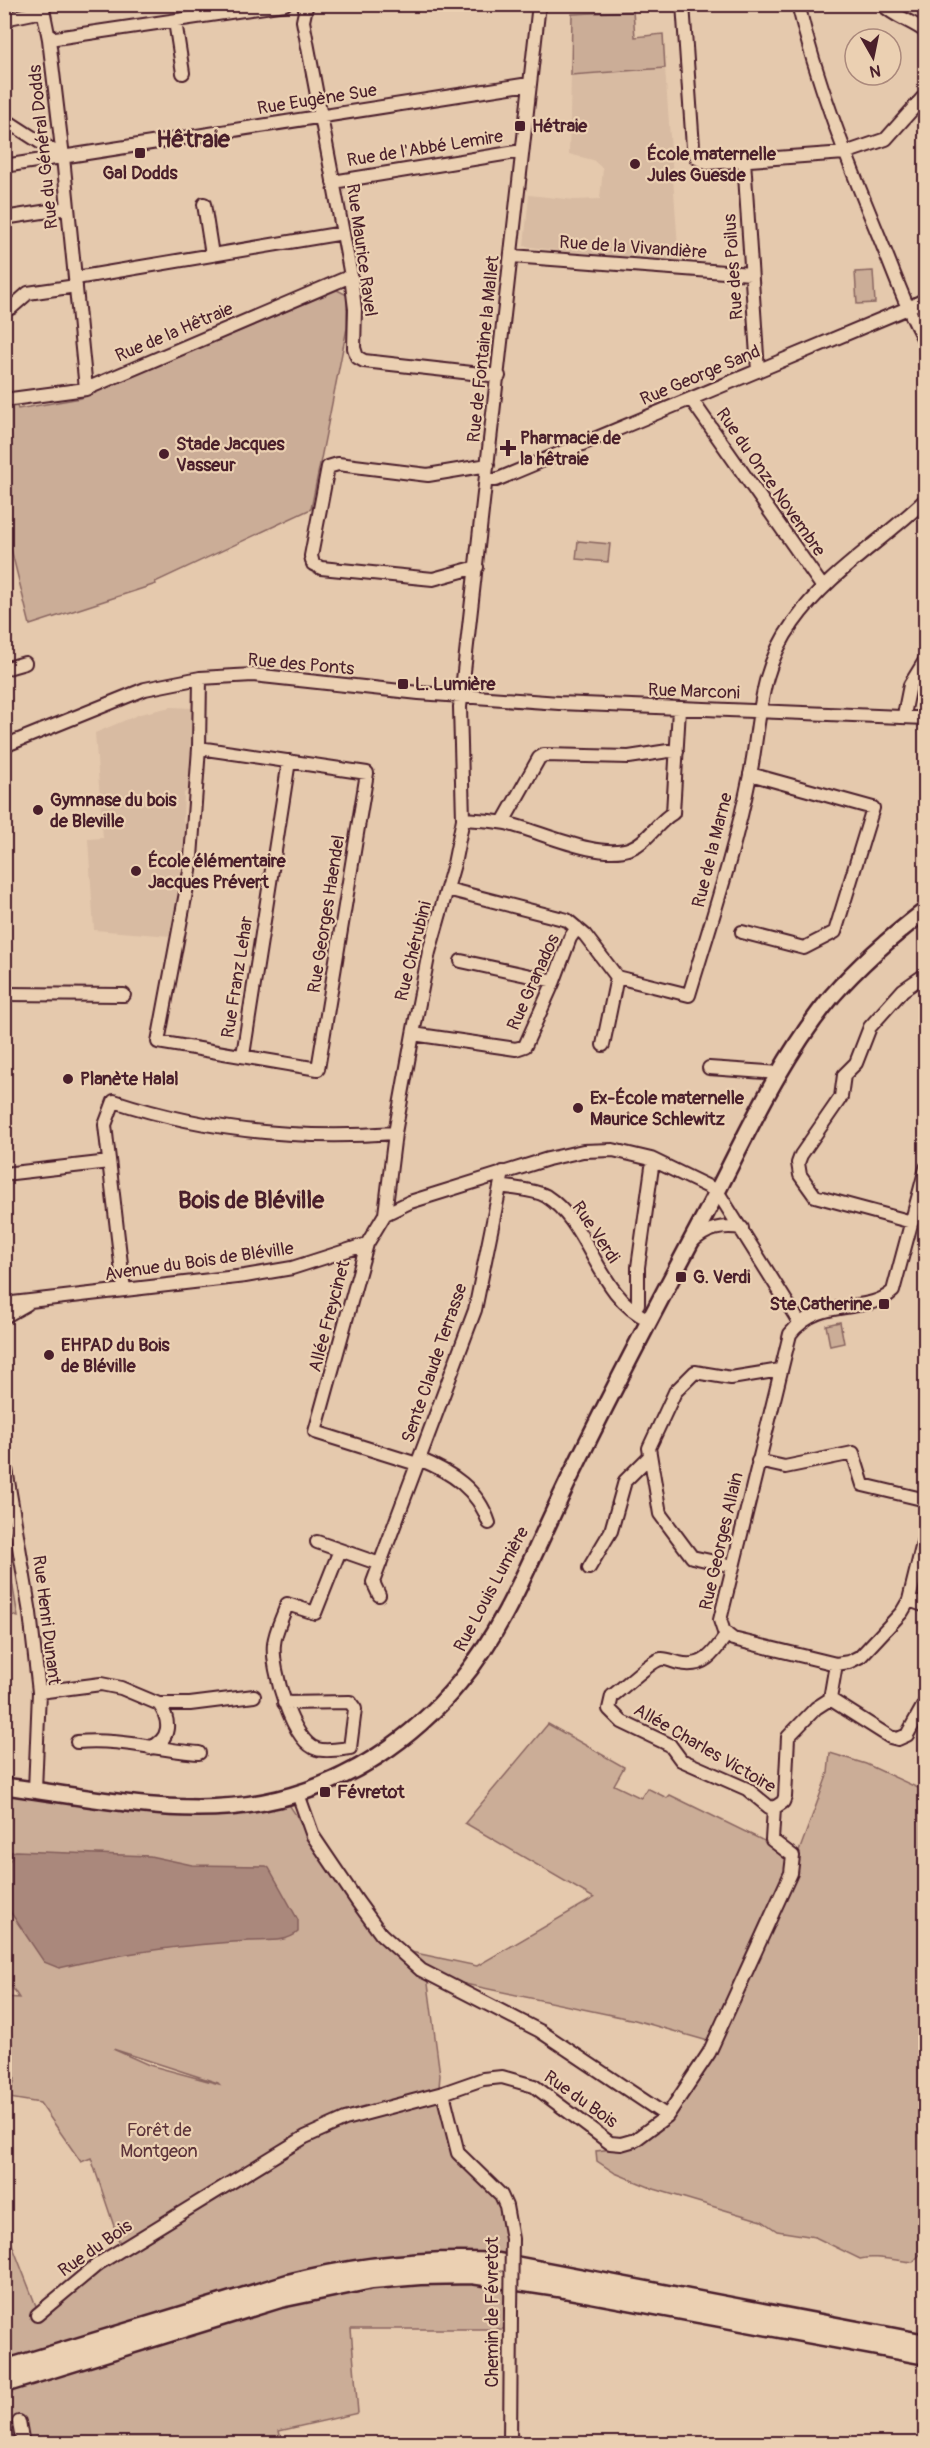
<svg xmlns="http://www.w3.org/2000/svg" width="930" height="2448" font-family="Pangolin,sans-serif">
  <rect width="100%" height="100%" fill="#e5c9ad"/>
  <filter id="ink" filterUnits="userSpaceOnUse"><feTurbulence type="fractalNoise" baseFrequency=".0167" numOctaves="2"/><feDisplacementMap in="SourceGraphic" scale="12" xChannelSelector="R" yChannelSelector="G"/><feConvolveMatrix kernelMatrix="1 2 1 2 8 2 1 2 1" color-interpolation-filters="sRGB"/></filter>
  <g filter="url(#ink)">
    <!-- built -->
    <path fill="#d8bba2" d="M 665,68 L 679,261 L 576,253 L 524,246 L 529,195 L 575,200 L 600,199 L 603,169 L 593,160 L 569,154 L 571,75 Z
      M 171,707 L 193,708 L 190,784 L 189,790 L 184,793 L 183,821 L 188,824 L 171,936 L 94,930 L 88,839 L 103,838 L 95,733 L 140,714 Z"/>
    <!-- green -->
    <path fill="#cbad97" stroke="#8a6661" stroke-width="1.5" fill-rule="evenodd" d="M 633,11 L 635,37 L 663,34 L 665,68 L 571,75 L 572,14 Z
      M 873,271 L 875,303 L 857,304 L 855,272 Z
      M 337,290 L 347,295 L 347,328 L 311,509 L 155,582 L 156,584 L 30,625 L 5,525 L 5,408 L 17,406 L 18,409 L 81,398 Z
      M 578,541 L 610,544 L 608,562 L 576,559 Z
      M 840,1322 L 844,1343 L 830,1346 L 826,1325 Z
      M 5,1563 L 9,1564 L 18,1617 L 5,1613 Z
      M 548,1724 L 624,1767 L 614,1785 L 641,1798 L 647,1788 L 667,1798 L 670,1795 L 797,1857 L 828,1773 L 830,1753 L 866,1764 L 918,1788 L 925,1785 L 926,2248 L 913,2262 C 895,2261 876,2255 860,2259 L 815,2237 L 777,2231 L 762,2221 L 654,2189 L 615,2173 L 597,2161 L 596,2151 L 630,2147 L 666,2107 L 708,2041 L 635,2020 L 427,1976 L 440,2075 L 439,2088 L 452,2152 L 502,2205 L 505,2228 L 504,2329 L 351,2329 L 358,2413 L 279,2431 L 282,2443 L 5,2443 L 4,2224 L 38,2311 L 120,2244 L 91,2158 L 81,2162 L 40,2103 L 9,2098 L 15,2079 L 5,2066 L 5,1997 L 19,1998 L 5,1976 L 5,1794 L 154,1812 L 216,1816 L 288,1803 L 364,1917 L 411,1952 L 477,1966 L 594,1898 L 465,1823 ZM 113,2049 L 218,2083 L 219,2084 L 149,2065 Z"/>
    <!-- water -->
    <path fill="#aa887b" stroke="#845e5b" stroke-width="1.5" d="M 16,1851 L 150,1856 L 192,1865 L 266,1866 L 269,1868 L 298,1920 L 298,1932 C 286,1943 266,1940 250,1941 C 186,1944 122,1953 59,1968 L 44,1962 L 9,1910 L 5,1864 L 11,1859 L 12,1855 L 8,1853 Z"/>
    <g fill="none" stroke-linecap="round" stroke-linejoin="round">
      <!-- minor casing -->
      <g stroke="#4a1f2b" stroke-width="16">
        <path id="minor" d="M 42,4 L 49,39 L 63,157 L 86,389
          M 683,4 L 693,147 L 697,158 L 707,163 L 845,153 L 886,139 L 926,94
          M 798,4 C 817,84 847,159 878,234 C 893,270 906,309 926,343
          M 882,4 C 894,17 912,21 926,32
          M 306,7 L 303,21 L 351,276 L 355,309 L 354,348 L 357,357 L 364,361 L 499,376
          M 4,19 L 43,11
          M 175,21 L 183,73
          M 49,39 L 285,4
          M 4,119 L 63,157
          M 744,160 L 758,371
          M 4,166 L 529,84
          M 333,182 L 522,151
          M 204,204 L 212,255
          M 4,218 L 68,208
          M 512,256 L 751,274
          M 76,278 L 343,233
          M 11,308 L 28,293 L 76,286
          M 691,399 L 822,586
          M 4,400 L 86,389 L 351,276
          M 487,480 L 496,480 L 908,308 L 926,299
          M 477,567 L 433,579 L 321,568 L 313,564 L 311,556 L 328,467 L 338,464 L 428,475 L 488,465
          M 4,669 L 25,663
          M 904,715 L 910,685 L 926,659
          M 4,746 L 145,689 L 200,678 L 253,675 L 419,693 L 559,703 L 926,718
          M 199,748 L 367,773 L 318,1069 L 158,1042 L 190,871 L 199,748 L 200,678
          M 463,819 C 476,820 491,820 505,823 C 538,830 598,861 631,848 C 649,841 657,822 673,813 L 679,709
          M 503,822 L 539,758 L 544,755 L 629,757 L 668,751 L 677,752
          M 447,889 L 567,920 L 585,935 L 617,977 L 689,995 C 711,922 735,850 750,775 C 761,720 758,671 793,623 C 829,572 882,542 926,499
          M 742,932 L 804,948 L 835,932 L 873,808 L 750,774
          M 461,961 L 554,981
          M 4,994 L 124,995
          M 413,1034 L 516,1049 L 525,1046 L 554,981 L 570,938 L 577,928
          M 603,1045 L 617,977
          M 243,1055 L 289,761
          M 709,1068 L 780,1073
          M 926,1168 L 893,1291 C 867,1316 820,1295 790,1334 L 720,1620 L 724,1632 L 733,1639 L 836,1664 L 849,1662 L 861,1656 L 902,1612 L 909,1600 L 926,1531
          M 4,1174 L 109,1162
          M 501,1186 C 514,1189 534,1189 546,1196 C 591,1225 597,1296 649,1320
          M 385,1214 L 410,1202 L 548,1159 L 583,1151 L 613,1150 L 651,1159 L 717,1191 L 799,1322
          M 912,1222 L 815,1196 L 800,1175 L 798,1163 L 801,1155 L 841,1097 L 844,1075 L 856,1063 L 870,1027 L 903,990 L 926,974
          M 691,1243 C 706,1228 722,1225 742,1228
          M 124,1290 L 105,1125 L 114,1101 C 205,1131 299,1140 395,1133
          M 4,1304 L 245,1276 L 292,1268 L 367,1244
          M 633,1310 L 638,1304 L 638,1267 L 652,1167
          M 4,1317 L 27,1304
          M 4,1457 L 30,1613 L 39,1692 L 35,1790
          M 419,1459 C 451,1472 478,1489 489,1523
          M 758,1461 L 785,1467 L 853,1453 L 863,1485 L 926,1500
          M 417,1464 L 315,1432 L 367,1244 L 385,1214 L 395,1133 L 413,1034 L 429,952 L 454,864 L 463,819 L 460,707 L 539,4
          M 317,1542 L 380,1564
          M 733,1566 L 692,1557 L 660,1514 L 649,1448 L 675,1392 L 695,1372 L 731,1378 L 780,1370
          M 589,1568 L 611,1531 L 625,1481 L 650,1456
          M 379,1595 L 373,1582 L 475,1310 L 503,1172
          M 909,1600 L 926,1606
          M 727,1634 C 714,1653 704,1669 679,1663 C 674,1662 666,1658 661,1659 C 652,1660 622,1689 612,1696 L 609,1709 L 622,1722 L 670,1745 L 681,1760 L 747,1789 L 769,1807 L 774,1808 L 783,1802 L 785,1797 L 788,1737 L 816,1708 L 830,1699 L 836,1664
          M 39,1692 L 101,1684 L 121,1688 L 159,1704 L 190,1704 L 254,1696
          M 830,1699 L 890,1737 L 898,1739 L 907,1735 L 926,1701
          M 284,1703 L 350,1702 L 355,1709 L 350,1748 C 341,1749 326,1752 317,1749 C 292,1742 271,1668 274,1644 C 275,1631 283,1617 287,1604 L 315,1613 L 340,1550
          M 77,1742 C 119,1738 157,1750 199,1753
          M 150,1748 C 171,1739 171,1721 159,1704
          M 298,1794 L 313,1836 L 357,1901 L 381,1934 L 421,1970 L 540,2031 L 667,2116
          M 443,2093 L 458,2153 L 501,2195 L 506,2206 L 512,2239
          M 37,2315 L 98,2264 L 305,2137 L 345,2119 L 443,2093 L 483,2079 L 502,2077 L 534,2086 L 610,2143 L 621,2144 L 635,2140 L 667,2116 L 709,2053 L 791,1873 L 793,1856 L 772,1840 L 774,1808
          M 19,2422 L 23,2444
          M 510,2444 L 511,2311"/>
      </g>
      <!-- major casing -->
      <g stroke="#4a1f2b" stroke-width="20">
        <path id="major" d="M 4,1786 C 93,1797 189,1821 278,1799 C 349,1782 412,1740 459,1683 C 505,1628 532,1556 563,1492 C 608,1398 656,1307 705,1215 C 744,1141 778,1061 832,996 C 860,964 892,936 926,910"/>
      </g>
      <!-- highway casing -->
      <g stroke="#4a1f2b" stroke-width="21">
        <path id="highway" d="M 4,2369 L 288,2283 C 358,2265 427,2258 499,2262 L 926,2343
          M 4,2384 L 280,2299 L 372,2280 L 420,2276 L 472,2275 L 558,2288 L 926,2356"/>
      </g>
      <!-- minor -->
      <use href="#minor" stroke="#ebd0b2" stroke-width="12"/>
      <!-- major -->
      <use href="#major" stroke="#ebd0b2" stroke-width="15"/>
      <!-- highway -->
      <use href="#highway" stroke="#ebd0b2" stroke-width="16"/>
      <!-- minor-bridge casing -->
      <g stroke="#4a1f2b" stroke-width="16" stroke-linecap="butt">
        <path id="minor-bridge" d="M 511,2311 L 512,2239"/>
      </g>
      <!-- minor-bridge -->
      <use href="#minor-bridge" stroke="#ebd0b2" stroke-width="12"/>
    </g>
  </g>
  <!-- markers -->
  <g fill="#4a1f2b" stroke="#ebd0b2" stroke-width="2">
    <rect x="514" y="120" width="12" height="12" rx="3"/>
    <rect x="134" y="147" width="12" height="12" rx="3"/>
    <circle cx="635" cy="164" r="6"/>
    <path d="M505 439h6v6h6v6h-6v6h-6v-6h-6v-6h6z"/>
    <circle cx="164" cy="454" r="6"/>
    <rect x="397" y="678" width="12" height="12" rx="3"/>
    <circle cx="38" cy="810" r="6"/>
    <circle cx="136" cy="871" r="6"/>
    <circle cx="68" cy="1079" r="6"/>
    <circle cx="578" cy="1108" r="6"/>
    <rect x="675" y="1271" width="12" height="12" rx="3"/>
    <rect x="878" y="1298" width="12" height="12" rx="3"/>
    <circle cx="49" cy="1355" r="6"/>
    <rect x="319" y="1786" width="12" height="12" rx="3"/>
  </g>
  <g text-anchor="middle" stroke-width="4.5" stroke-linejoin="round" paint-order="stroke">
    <!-- street labels -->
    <g font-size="18" fill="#4a1f2b" stroke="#ebd0b2">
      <text transform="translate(317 99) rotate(-9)" y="6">Rue Eugène Sue</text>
      <text transform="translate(43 147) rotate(-96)" y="6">Rue du Général Dodds</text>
      <text transform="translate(425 148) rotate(-9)" y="6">Rue de l'Abbé Lemire</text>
      <text transform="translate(633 247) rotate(4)" y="6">Rue de la Vivandière</text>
      <text transform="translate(362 250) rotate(82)" y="6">Rue Maurice Ravel</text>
      <text transform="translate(733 267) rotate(-94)" y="6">Rue des Poilus</text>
      <text transform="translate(174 332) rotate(-23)" y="6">Rue de la Hêtraie</text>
      <text transform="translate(483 349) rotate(-84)" y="6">Rue de Fontaine la Mallet</text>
      <text transform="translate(700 375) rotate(-23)" y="6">Rue George Sand</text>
      <text transform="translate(771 482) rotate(55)" y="6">Rue du Onze Novembre</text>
      <text transform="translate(301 664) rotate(5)" y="6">Rue des Ponts</text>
      <text transform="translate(694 691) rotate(2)" y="6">Rue Marconi</text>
      <text transform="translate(712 850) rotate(-76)" y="6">Rue de la Marne</text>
      <text transform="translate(326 914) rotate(-81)" y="6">Rue Georges Haendel</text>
      <text transform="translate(413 951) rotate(-76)" y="6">Rue Chérubini</text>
      <text transform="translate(237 977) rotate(-81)" y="6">Rue Franz Lehar</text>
      <text transform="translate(533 982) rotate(-66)" y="6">Rue Granados</text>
      <text transform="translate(596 1232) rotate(56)" y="6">Rue Verdi</text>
      <text transform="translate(199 1261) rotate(-8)" y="6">Avenue du Bois de Bléville</text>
      <text transform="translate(329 1316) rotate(-75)" y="6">Allée Freycinet</text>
      <text transform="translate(434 1363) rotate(-71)" y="6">Sente Claude Terrasse</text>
      <text transform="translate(721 1541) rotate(-77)" y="6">Rue Georges Allain</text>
      <text transform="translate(491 1589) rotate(-62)" y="6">Rue Louis Lumière</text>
      <text transform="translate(47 1620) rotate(83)" y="6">Rue Henri Dunant</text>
      <text transform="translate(705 1748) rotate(30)" y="6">Allée Charles Victoire</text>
      <text transform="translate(581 2099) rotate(35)" y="6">Rue du Bois</text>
      <text transform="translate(95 2248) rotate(-35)" y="6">Rue du Bois</text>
      <text transform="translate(492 2312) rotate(-90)" y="6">Chemin de Févretot</text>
    </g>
    <!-- poi labels -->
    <g font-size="18" font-weight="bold" fill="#4a1f2b" stroke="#ebd0b2" text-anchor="start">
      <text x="532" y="132">Hétraie</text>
      <text x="647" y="160">École maternelle<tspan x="647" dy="21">Jules Guesde</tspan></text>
      <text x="140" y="179" text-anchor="middle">Gal Dodds</text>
      <text x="520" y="444">Pharmacie de<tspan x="520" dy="21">la hêtraie</tspan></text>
      <text x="176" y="450">Stade Jacques<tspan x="176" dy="21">Vasseur</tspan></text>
      <text x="415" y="690">L. Lumière</text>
      <text x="50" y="806">Gymnase du bois<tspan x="50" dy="21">de Bleville</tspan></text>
      <text x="148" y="867">École élémentaire<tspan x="148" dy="21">Jacques Prévert</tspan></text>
      <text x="80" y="1085">Planète Halal</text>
      <text x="590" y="1104">Ex-École maternelle<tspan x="590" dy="21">Maurice Schlewitz</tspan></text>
      <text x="693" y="1283">G. Verdi</text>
      <text x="872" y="1310" text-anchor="end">Ste Catherine</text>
      <text x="61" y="1351">EHPAD du Bois<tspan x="61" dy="21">de Bléville</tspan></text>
      <text x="337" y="1798">Févretot</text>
    </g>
    <!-- park labels -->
    <g font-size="18" fill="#5d343b" stroke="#ebd0b2">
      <text x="159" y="2136">Forêt de<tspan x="159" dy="21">Montgeon</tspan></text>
    </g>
    <!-- district labels -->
    <g font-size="24" font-weight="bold" fill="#4a1f2b" stroke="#ebd0b2">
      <text x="193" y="147">Hêtraie</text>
      <text x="251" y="1208">Bois de Bléville</text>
    </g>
  </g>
  <!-- margin -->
  <rect width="930" height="2448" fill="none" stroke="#ebd0b2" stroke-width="24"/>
  <rect x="12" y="12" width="906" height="2424" fill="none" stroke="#4a1f2b" stroke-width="2" filter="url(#ink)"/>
  <!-- north arrow -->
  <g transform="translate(873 57) rotate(171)"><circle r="28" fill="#ebd0b2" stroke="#ab897c" stroke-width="1.5"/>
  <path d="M0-4.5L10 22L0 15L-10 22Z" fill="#4a1f2b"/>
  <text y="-9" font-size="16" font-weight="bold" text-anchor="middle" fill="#4a1f2b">N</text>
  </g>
</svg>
